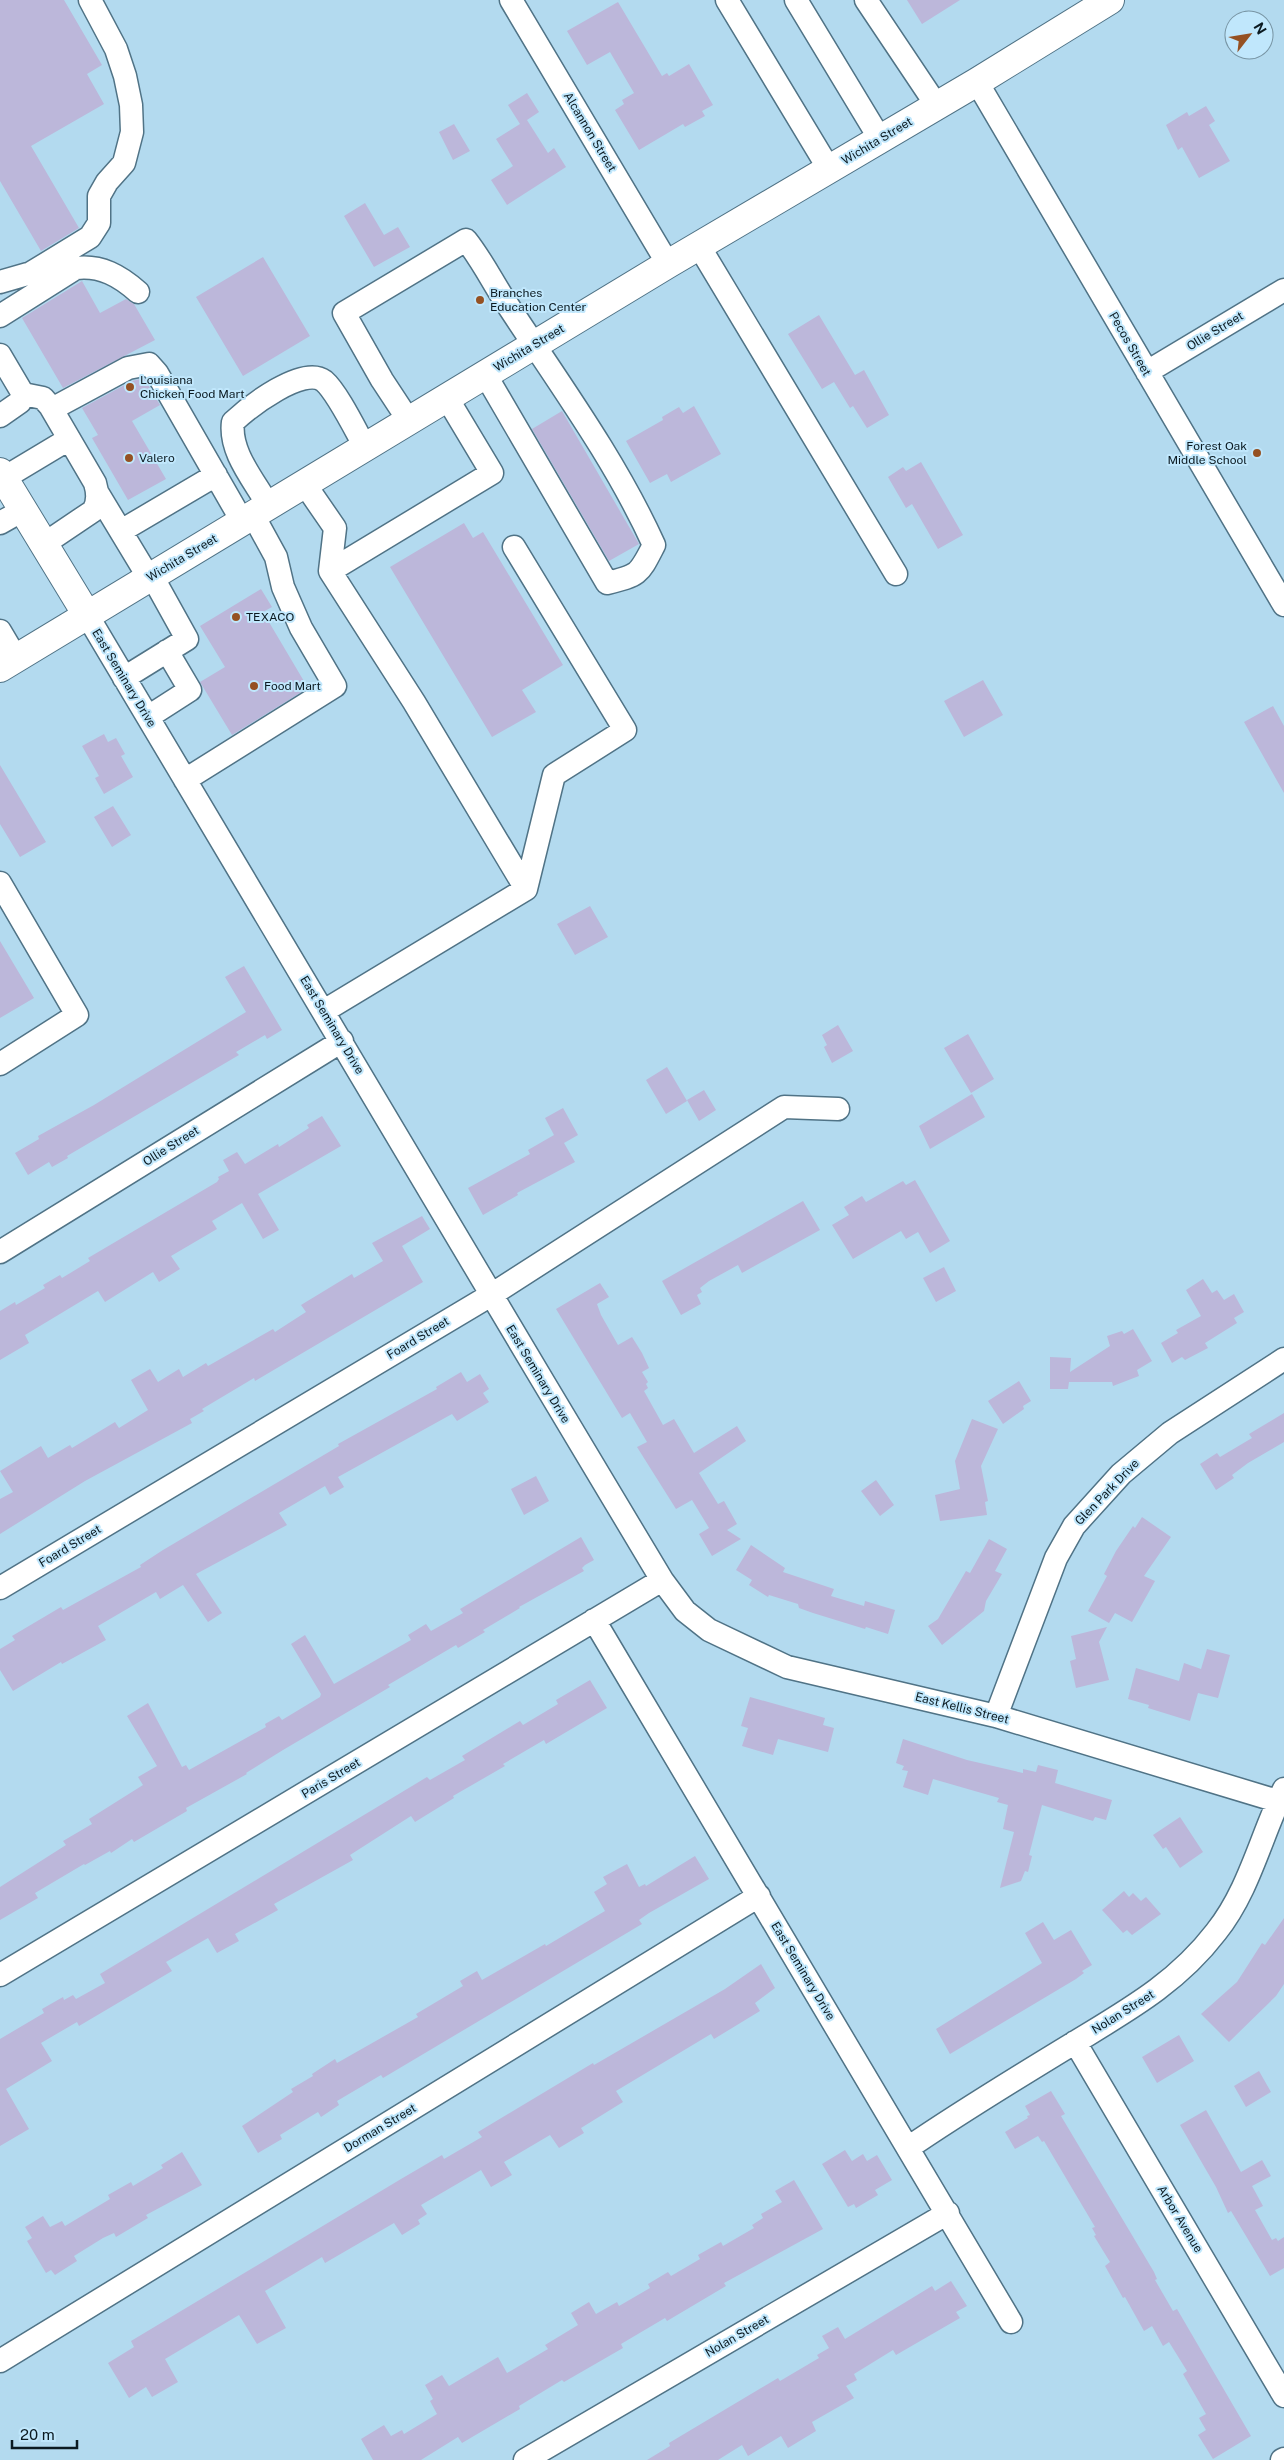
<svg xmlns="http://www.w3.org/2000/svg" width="1284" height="2460" font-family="'Public Sans',sans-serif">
  <rect width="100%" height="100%" fill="#b3daef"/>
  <!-- building -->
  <path fill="#bcb7da" d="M 0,0 L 64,0 L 102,65 L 87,74 L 104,104 L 31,146 L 79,228 L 41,251 L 0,181 Z
    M 907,0 L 960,0 L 922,24 Z
    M 618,2 L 662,76 L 667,73 L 669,76 L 689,64 L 713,105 L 702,111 L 705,116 L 685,127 L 683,124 L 639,150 L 615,110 L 624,104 L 622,100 L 634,93 L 610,52 L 587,65 L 567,31 Z
    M 527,93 L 539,112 L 527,120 L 548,153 L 554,148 L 566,167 L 507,205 L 491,180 L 513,166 L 496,139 L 520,124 L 508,105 Z
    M 1206,106 L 1215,121 L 1209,125 L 1230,161 L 1199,178 L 1182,147 L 1178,150 L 1166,125 L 1187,112 L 1189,116 Z
    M 454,124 L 470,151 L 453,160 L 439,132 Z
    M 365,203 L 384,235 L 398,227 L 410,247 L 374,267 L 344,216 Z
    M 263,257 L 310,336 L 243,376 L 196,297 Z
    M 82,281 L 100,313 L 126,299 L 134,304 L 155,340 L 63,388 L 22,318 Z
    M 819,315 L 855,375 L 864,370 L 889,415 L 867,428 L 853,406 L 850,408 L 834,382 L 822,389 L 788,334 Z
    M 144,378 L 160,405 L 132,421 L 166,479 L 128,500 L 92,438 L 98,435 L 82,408 L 132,381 Z
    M 694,406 L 721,454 L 671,482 L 667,474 L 650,483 L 626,441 L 663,420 L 662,417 L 679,407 L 683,413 Z
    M 562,411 L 639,544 L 609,561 L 532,429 Z
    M 921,462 L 963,535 L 938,549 L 912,504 L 906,508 L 888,477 L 903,467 L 906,471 Z
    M 464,523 L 473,538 L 483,532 L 563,665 L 522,690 L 536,712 L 492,737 L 390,567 Z
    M 261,589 L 272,607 L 263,612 L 308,688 L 232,735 L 200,682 L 225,667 L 200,626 Z
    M 983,680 L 1003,715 L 964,737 L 944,701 Z
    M 1273,706 L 1284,726 L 1284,793 L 1244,722 Z
    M 104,734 L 108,742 L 116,738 L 125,754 L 121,756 L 133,777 L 104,794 L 95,778 L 99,776 L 82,746 Z
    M 0,765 L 46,842 L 20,857 L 0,824 Z
    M 113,806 L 131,835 L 112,847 L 94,817 Z
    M 590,906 L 608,937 L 575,955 L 557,924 Z
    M 0,941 L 34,998 L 0,1018 Z
    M 244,966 L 282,1030 L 267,1039 L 265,1035 L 236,1052 L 239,1055 L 67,1156 L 68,1158 L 52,1167 L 49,1162 L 28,1175 L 15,1153 L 39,1139 L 38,1136 L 94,1105 L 246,1012 L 225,977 Z
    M 838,1025 L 853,1051 L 832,1063 L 824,1047 L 827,1045 L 822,1035 Z
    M 968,1034 L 994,1079 L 971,1093 L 944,1048 Z
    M 667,1067 L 687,1101 L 666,1114 L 646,1080 Z
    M 704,1090 L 716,1110 L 699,1121 L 687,1100 Z
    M 972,1094 L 985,1117 L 930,1149 L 919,1126 Z
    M 563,1108 L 578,1135 L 564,1143 L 575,1162 L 517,1193 L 518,1195 L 483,1215 L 468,1188 L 530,1154 L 528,1150 L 554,1135 L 545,1118 Z
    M 322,1116 L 341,1146 L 258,1194 L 279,1230 L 263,1239 L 242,1203 L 212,1221 L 217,1229 L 171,1256 L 180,1269 L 159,1282 L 153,1272 L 105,1302 L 98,1291 L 25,1335 L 29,1343 L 0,1360 L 0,1311 L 15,1302 L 16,1305 L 45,1288 L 43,1285 L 60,1275 L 62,1278 L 90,1261 L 88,1258 L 217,1182 L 219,1179 L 218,1177 L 229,1171 L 223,1160 L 237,1152 L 245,1164 L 278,1144 L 279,1147 L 309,1128 L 307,1125 Z
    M 915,1180 L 950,1241 L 930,1253 L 918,1232 L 906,1239 L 901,1231 L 853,1259 L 832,1225 L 849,1215 L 844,1207 L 862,1196 L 866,1202 L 903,1181 L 906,1185 Z
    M 803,1201 L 820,1230 L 742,1273 L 738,1265 L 709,1281 L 700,1288 L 702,1292 L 697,1295 L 701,1304 L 681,1315 L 662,1281 Z
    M 422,1216 L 430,1229 L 402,1246 L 423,1282 L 255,1381 L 254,1378 L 202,1409 L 204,1411 L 190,1419 L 192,1423 L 85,1481 L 0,1534 L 0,1499 L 13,1492 L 0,1471 L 41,1446 L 48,1458 L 70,1445 L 72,1448 L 115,1422 L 119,1428 L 148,1410 L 131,1380 L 150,1369 L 158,1382 L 179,1369 L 183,1377 L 206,1363 L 208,1366 L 273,1329 L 275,1332 L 306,1312 L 301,1305 L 352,1274 L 354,1278 L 383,1261 L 372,1243 Z
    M 944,1267 L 956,1291 L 936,1302 L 923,1278 Z
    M 1203,1279 L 1212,1293 L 1217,1290 L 1224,1300 L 1234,1294 L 1244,1312 L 1234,1318 L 1237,1323 L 1205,1343 L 1208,1348 L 1185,1360 L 1182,1357 L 1172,1363 L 1161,1343 L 1178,1333 L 1176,1330 L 1201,1316 L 1186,1290 Z
    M 600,1283 L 609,1297 L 597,1304 L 601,1315 L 618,1345 L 632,1337 L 642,1353 L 649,1368 L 642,1372 L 648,1382 L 646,1384 L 648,1388 L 644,1391 L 663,1425 L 674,1419 L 694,1453 L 737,1426 L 746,1441 L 699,1473 L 718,1504 L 724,1501 L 737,1524 L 727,1530 L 741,1539 L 712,1556 L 699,1534 L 709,1528 L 692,1500 L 676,1509 L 637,1447 L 647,1442 L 630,1413 L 622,1418 L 556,1309 Z
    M 1133,1329 L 1152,1361 L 1137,1370 L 1139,1376 L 1113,1386 L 1112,1382 L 1069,1382 L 1068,1389 L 1050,1389 L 1050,1357 L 1071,1358 L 1070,1372 L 1110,1346 L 1107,1336 L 1122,1331 L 1124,1334 Z
    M 461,1372 L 467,1382 L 480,1374 L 489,1389 L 483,1393 L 489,1402 L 457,1421 L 452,1414 L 338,1477 L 344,1487 L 330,1495 L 325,1486 L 279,1513 L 287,1525 L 196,1574 L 222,1613 L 208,1622 L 183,1585 L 160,1599 L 156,1592 L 98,1626 L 106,1640 L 62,1664 L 61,1662 L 13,1691 L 0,1670 L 0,1649 L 15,1640 L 12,1636 L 61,1607 L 63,1610 L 141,1567 L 140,1565 L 163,1550 L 339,1446 L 338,1444 L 437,1389 L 436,1387 Z
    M 1019,1381 L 1031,1401 L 1023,1406 L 1024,1409 L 1003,1424 L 988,1401 Z
    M 1284,1413 L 1284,1442 L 1248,1463 L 1232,1475 L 1234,1478 L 1216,1490 L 1200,1464 L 1217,1453 L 1220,1457 L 1252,1438 L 1249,1434 Z
    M 972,1419 L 998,1429 L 981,1466 L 988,1501 L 985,1502 L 987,1515 L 940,1521 L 935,1495 L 960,1489 L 955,1461 Z
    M 536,1476 L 549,1501 L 524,1515 L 511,1489 Z
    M 876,1480 L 894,1505 L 880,1516 L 861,1491 Z
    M 1142,1517 L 1171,1537 L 1144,1576 L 1155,1581 L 1132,1622 L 1115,1613 L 1109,1623 L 1088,1611 L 1107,1576 L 1104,1574 L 1116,1551 L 1133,1526 L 1135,1528 Z
    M 581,1537 L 594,1560 L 585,1565 L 582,1568 L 584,1571 L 519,1607 L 520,1608 L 483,1630 L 485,1632 L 458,1648 L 456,1645 L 388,1685 L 390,1687 L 283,1750 L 246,1773 L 247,1774 L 186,1808 L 187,1811 L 134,1842 L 132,1839 L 111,1853 L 110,1851 L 85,1865 L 84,1864 L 35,1893 L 38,1898 L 0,1920 L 0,1887 L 66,1845 L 63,1841 L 92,1824 L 89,1819 L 143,1785 L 138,1777 L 157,1766 L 127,1716 L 148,1703 L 182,1767 L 186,1765 L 189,1770 L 266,1727 L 265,1724 L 279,1716 L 282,1720 L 320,1697 L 321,1694 L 291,1644 L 305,1635 L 334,1684 L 411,1640 L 408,1635 L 426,1624 L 431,1631 L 463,1613 L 460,1609 Z
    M 989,1539 L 1007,1549 L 995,1571 L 1002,1574 L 986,1601 L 984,1611 L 942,1645 L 928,1626 L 938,1619 L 966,1571 L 970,1573 Z
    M 751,1545 L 785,1568 L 783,1572 L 834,1589 L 831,1596 L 864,1606 L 865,1601 L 895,1610 L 888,1634 L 866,1627 L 865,1629 L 813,1613 L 799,1608 L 798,1604 L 769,1595 L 768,1597 L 749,1585 L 752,1580 L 736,1570 Z
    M 1107,1627 L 1099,1642 L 1109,1680 L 1076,1688 L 1070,1661 L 1076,1659 L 1071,1636 Z
    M 1207,1649 L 1230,1655 L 1218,1698 L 1198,1693 L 1190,1721 L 1148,1708 L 1149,1705 L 1128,1699 L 1136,1668 L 1179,1681 L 1184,1663 L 1201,1669 Z
    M 590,1680 L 607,1708 L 546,1744 L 544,1740 L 503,1764 L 505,1766 L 453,1796 L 454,1798 L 415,1822 L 411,1816 L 350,1855 L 353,1860 L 274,1904 L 278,1910 L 235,1934 L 239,1941 L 217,1953 L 208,1938 L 166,1962 L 172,1971 L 79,2026 L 77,2022 L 41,2043 L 52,2061 L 6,2089 L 29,2129 L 0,2146 L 0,2039 L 44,2013 L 42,2009 L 63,1997 L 64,2000 L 73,1995 L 76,1999 L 105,1983 L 100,1974 L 427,1777 L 430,1780 L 465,1760 L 462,1756 L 520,1721 L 523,1725 L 558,1704 L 556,1700 Z
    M 750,1697 L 825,1718 L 823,1725 L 834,1728 L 828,1752 L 778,1739 L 773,1755 L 742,1746 L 748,1728 L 741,1726 Z
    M 903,1739 L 967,1760 L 1023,1773 L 1023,1769 L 1036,1772 L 1038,1765 L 1058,1770 L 1055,1783 L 1112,1800 L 1106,1820 L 1095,1817 L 1093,1821 L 1042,1805 L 1029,1855 L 1032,1856 L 1028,1872 L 1025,1871 L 1021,1881 L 1000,1888 L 1014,1832 L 1003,1829 L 1008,1805 L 997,1802 L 999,1798 L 933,1779 L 928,1795 L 903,1787 L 908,1771 L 902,1770 L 904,1766 L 896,1763 Z
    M 1180,1817 L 1203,1852 L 1180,1868 L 1166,1847 L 1163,1849 L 1153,1835 Z
    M 695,1856 L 709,1879 L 649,1913 L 639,1920 L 642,1924 L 383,2078 L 381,2075 L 337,2101 L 339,2105 L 321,2117 L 318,2112 L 280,2135 L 282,2139 L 258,2153 L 242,2126 L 293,2092 L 291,2089 L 313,2076 L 312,2074 L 335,2059 L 337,2063 L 418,2017 L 416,2014 L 463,1986 L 460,1981 L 477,1971 L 482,1980 L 545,1944 L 546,1946 L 605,1911 L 594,1892 L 607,1884 L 603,1877 L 627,1864 L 639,1887 L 645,1884 L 646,1886 Z
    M 1124,1891 L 1129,1897 L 1133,1893 L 1141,1901 L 1146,1897 L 1161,1914 L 1132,1935 L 1127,1930 L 1123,1933 L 1102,1910 Z
    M 1284,1918 L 1284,1984 L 1276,1996 L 1229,2042 L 1201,2014 L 1237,1982 L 1262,1943 L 1265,1945 Z
    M 1043,1922 L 1054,1940 L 1071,1930 L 1092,1965 L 1082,1971 L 1084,1973 L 1076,1979 L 950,2054 L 936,2029 L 1042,1963 L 1025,1933 Z
    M 761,1964 L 775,1988 L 755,2003 L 760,2011 L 714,2039 L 711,2034 L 616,2091 L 623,2102 L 581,2128 L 584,2133 L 559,2148 L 550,2135 L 504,2162 L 512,2175 L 491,2187 L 481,2170 L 421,2205 L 427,2214 L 418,2220 L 420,2224 L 402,2235 L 394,2223 L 325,2263 L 322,2257 L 265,2291 L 286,2328 L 257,2344 L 239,2315 L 165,2359 L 178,2382 L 152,2397 L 146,2387 L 129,2398 L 108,2363 L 134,2347 L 131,2341 L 401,2179 L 442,2155 L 444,2159 L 482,2137 L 478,2132 L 593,2063 L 594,2065 L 725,1989 Z
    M 1179,2035 L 1194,2061 L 1157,2083 L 1142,2057 Z
    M 1259,2071 L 1271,2092 L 1246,2107 L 1234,2086 Z
    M 1051,2091 L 1065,2114 L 1061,2116 L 1154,2272 L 1157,2279 L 1155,2280 L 1173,2311 L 1177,2309 L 1251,2436 L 1213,2459 L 1198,2435 L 1206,2430 L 1199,2418 L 1206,2414 L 1183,2374 L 1187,2371 L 1169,2342 L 1163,2346 L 1152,2326 L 1144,2331 L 1125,2297 L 1123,2298 L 1105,2266 L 1110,2262 L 1094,2236 L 1096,2235 L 1092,2228 L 1095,2227 L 1044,2141 L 1042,2142 L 1038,2136 L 1015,2149 L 1005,2132 L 1028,2118 L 1027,2116 L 1030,2115 L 1025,2106 Z
    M 1206,2110 L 1241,2172 L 1262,2160 L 1271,2176 L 1252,2186 L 1263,2206 L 1255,2210 L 1272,2240 L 1276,2238 L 1278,2241 L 1284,2237 L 1284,2268 L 1270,2276 L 1231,2211 L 1228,2213 L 1216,2187 L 1180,2125 Z
    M 845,2150 L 852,2161 L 863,2154 L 867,2161 L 877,2155 L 892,2180 L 875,2190 L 878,2195 L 856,2208 L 854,2204 L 848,2207 L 822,2164 Z
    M 182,2152 L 202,2185 L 146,2215 L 148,2218 L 116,2237 L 114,2233 L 103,2238 L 74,2256 L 77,2261 L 55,2275 L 51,2270 L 46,2273 L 27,2241 L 32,2238 L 25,2227 L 43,2216 L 50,2227 L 62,2221 L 65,2226 L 110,2199 L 108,2195 L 131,2182 L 133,2186 L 163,2168 L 161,2165 Z
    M 794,2180 L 823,2229 L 724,2283 L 726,2286 L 667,2321 L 665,2318 L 621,2344 L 623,2348 L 564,2382 L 562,2380 L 519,2406 L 520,2409 L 462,2443 L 458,2437 L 421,2460 L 373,2460 L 361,2439 L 384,2425 L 391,2436 L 402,2430 L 404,2434 L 437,2414 L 430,2401 L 433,2399 L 425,2385 L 442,2375 L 449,2386 L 498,2357 L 507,2373 L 548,2349 L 545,2345 L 578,2325 L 571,2313 L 589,2302 L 596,2314 L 617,2302 L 619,2306 L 650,2288 L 648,2284 L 668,2272 L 671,2276 L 700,2259 L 698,2255 L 721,2242 L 723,2246 L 754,2228 L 752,2225 L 763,2218 L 761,2214 L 782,2202 L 775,2191 Z
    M 951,2281 L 967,2306 L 956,2312 L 960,2318 L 896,2355 L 893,2350 L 854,2374 L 857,2380 L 846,2386 L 854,2398 L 812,2422 L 816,2431 L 788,2448 L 781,2436 L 748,2456 L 742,2445 L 718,2460 L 647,2460 L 670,2446 L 669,2443 L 778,2378 L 780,2381 L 819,2358 L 817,2355 L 829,2348 L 822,2336 L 838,2327 L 845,2339 L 932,2286 L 935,2291 Z"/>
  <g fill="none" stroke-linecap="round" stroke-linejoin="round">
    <!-- minor casing -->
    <g stroke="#507386" stroke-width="25">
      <path id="minor" d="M 511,0 L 668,264
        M 727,0 L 829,169
        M 796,0 L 880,139
        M 866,0 L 937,106
        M 977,82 L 1284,605
        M 699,246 L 896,574
        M 0,282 L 31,273 L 90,237 L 99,223 L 99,196 L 107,182 L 124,163 L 132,132 L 131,105 L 125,76 L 116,49 L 90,0
        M 0,316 L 76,268 C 101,265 120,276 138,292
        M 0,355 L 23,394 L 20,402 L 0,416
        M 1147,372 L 1284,290
        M 23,394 L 43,398 L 50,406 L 95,483 C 98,493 99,502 93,511 L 44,544
        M 52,409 L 128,368 L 149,364 L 157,373 L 242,521
        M 409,421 L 382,380 L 344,313 L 466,240 C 482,260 493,283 507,304 C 558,382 615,459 654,545 C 639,574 640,575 607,583 L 485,374
        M 4,478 L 69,439
        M 304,483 L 335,528 L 330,571 L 414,702 L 526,889
        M 97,492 L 149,578
        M 268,505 C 254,480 229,452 233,422 C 249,407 303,365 324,381 C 337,392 356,431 365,447
        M 0,523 L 23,510
        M 121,531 L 216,475
        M 330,571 L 492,473 L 447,398
        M 87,615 C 279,936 469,1259 662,1580 L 685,1611 L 709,1630 L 787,1667 L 996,1716 L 1284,1803
        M 0,631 L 16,658
        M 124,678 L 187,639 L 152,576
        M 148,717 L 190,690 L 167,651
        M 185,780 L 335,686 L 301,628 L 283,587 L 276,557 L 253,515
        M 0,883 L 77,1015 L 0,1064
        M 324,1011 L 526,889 L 554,775 L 625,730 L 514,547
        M 0,1252 L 342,1041
        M 0,1588 L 491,1295 L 784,1107 L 838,1109
        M 594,1620 L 1011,2322
        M 996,1716 L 1056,1558 L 1074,1526 L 1121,1474 L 1170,1433 L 1284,1359
        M 0,1975 L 662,1580
        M 1075,2042 L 1284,2396
        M 908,2148 C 962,2111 1018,2077 1074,2043 C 1128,2010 1177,1983 1216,1932 C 1249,1891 1261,1836 1284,1789
        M 0,2361 L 759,1896
        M 525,2460 L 948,2213
        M 1282,2460 L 1284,2459"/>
    </g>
    <!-- major casing -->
    <g stroke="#507386" stroke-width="30">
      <path id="major" d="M 0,472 L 87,615
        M 0,668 L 668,264 L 977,82 L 1110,0"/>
    </g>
    <!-- minor -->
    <use href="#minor" stroke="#fff" stroke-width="22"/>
    <!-- major -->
    <use href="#major" stroke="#fff" stroke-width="28"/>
  </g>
  <!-- markers -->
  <g fill="#955123" stroke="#c0e7fc" stroke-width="2">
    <circle cx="480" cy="300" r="5"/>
    <circle cx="130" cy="387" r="5"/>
    <circle cx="1257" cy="453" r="5"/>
    <circle cx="129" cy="458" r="5"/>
    <circle cx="236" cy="617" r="5"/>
    <circle cx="254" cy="686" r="5"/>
  </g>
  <g text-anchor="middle" stroke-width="4" stroke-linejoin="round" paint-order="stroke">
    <!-- street labels -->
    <g font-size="12" fill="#0b1a21" stroke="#c0e7fc">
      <text transform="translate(590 132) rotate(59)" y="4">Alcannon Street</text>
      <text transform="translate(877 141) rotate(-31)" y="4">Wichita Street</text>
      <text transform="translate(1215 331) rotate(-31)" y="4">Ollie Street</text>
      <text transform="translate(1130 344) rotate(60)" y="4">Pecos Street</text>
      <text transform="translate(529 348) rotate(-31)" y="4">Wichita Street</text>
      <text transform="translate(182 558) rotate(-31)" y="4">Wichita Street</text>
      <text transform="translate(124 678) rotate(59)" y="4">East Seminary Drive</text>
      <text transform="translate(332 1025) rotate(59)" y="4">East Seminary Drive</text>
      <text transform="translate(171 1146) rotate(-32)" y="4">Ollie Street</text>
      <text transform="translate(418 1338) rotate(-31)" y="4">Foard Street</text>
      <text transform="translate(538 1374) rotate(59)" y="4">East Seminary Drive</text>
      <text transform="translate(1107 1492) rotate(-46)" y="4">Glen Park Drive</text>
      <text transform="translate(70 1546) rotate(-31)" y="4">Foard Street</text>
      <text transform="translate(962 1708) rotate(14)" y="4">East Kellis Street</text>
      <text transform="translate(331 1778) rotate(-31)" y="4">Paris Street</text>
      <text transform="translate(803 1971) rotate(59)" y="4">East Seminary Drive</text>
      <text transform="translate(1123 2012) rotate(-32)" y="4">Nolan Street</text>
      <text transform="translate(380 2128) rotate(-31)" y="4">Dorman Street</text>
      <text transform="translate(1180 2219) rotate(59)" y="4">Arbor Avenue</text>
      <text transform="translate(737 2336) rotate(-30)" y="4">Nolan Street</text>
    </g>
    <!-- poi labels -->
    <g font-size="12" fill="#0b1a21" stroke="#c0e7fc" text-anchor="start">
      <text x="490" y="297">Branches<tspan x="490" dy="14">Education Center</tspan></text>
      <text x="140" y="384">Louisiana<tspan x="140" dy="14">Chicken Food Mart</tspan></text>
      <text x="1247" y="450" text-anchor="end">Forest Oak<tspan x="1247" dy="14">Middle School</tspan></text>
      <text x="139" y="462">Valero</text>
      <text x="246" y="621">TEXACO</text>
      <text x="264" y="690">Food Mart</text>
    </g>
  </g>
  <!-- north arrow -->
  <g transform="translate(1249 35) rotate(59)"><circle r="24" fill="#c0e7fc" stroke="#7895a4"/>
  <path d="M0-4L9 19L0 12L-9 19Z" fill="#955123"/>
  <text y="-8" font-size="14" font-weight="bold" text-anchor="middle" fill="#0b1a21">N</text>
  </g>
  <!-- scale -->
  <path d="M12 2440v8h65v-8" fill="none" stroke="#0b1a21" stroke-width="2.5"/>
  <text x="20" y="2440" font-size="15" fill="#0b1a21" stroke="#c0e7fc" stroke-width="4" paint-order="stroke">20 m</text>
</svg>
